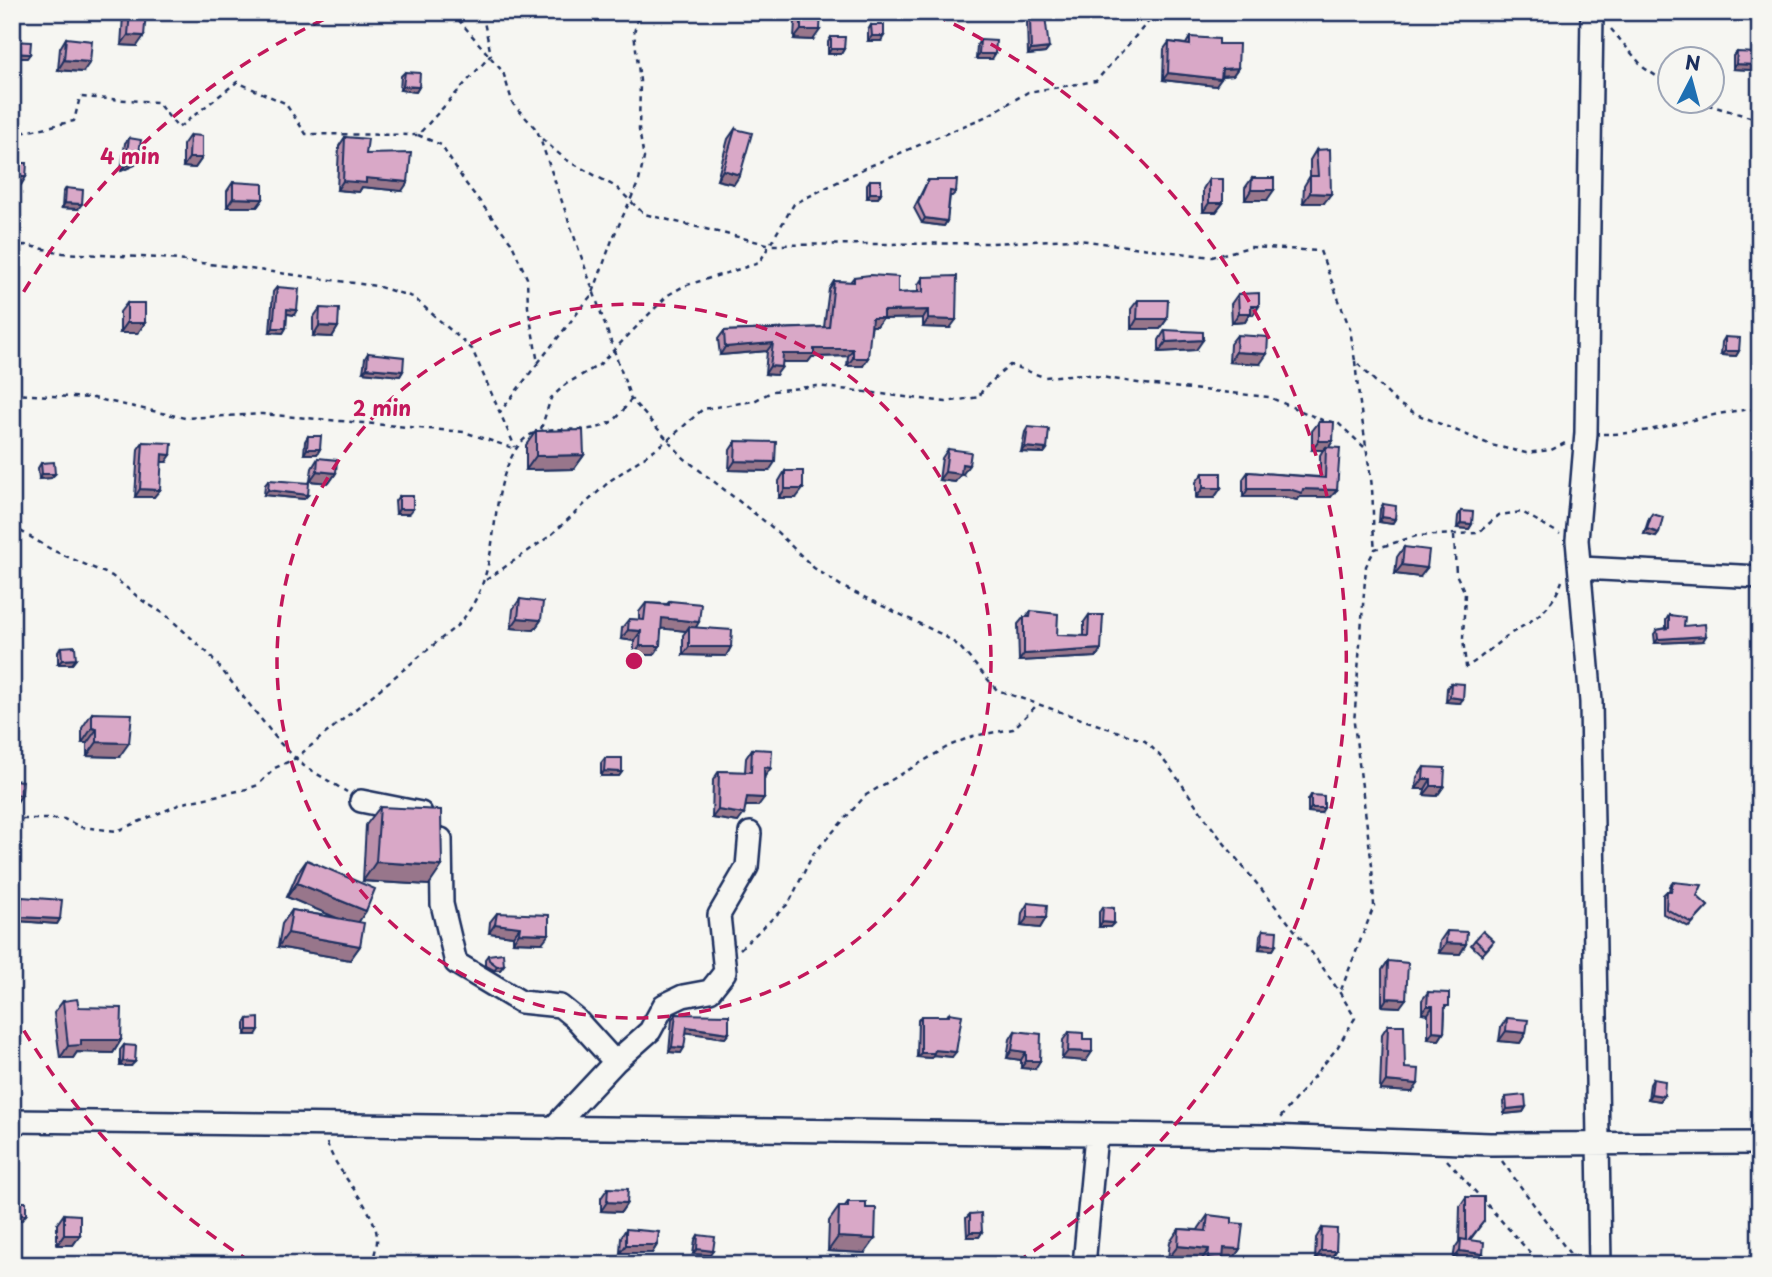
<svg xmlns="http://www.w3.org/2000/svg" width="1772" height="1277" font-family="'Playpen Sans',sans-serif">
  <rect width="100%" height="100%" fill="#f6f6f2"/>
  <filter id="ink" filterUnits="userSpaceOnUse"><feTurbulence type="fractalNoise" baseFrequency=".0143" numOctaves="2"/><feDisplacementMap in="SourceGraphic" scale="14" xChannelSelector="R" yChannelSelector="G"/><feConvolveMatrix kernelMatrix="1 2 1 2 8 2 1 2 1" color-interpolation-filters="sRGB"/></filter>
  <g filter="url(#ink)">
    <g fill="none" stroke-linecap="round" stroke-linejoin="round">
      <!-- minor casing -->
      <g stroke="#1b2f5e" stroke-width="26">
        <path id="minor" d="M 1592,12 L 1586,433 L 1577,540 L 1591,702 L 1600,1265
          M 1581,568 L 1760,577
          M 361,801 L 421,813
          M 441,839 L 442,904 L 456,963 L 521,1002 L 560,1006 L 576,1019 L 615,1062 L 553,1128
          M 615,1062 L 650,1031 L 664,1005 L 683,996 L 710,991 L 725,972 L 719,915 L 747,867 L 750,833
          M 12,1121 L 1266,1136 L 1490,1144 L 1760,1143
          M 1084,1265 L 1096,1135"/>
      </g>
      <!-- path -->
      <path stroke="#1b2f5e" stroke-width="2.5" stroke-dasharray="5 5" stroke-linecap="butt" d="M 452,12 L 503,72 L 513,104 L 537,130 L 631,399 L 684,458 L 773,528 L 814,568 L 843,587 L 943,635 L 959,646 L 997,690 L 1145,741 C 1173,766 1191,800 1214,830 C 1262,893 1316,949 1355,1018 L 1337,1048 L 1280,1118
        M 1611,29 L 1644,68 L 1670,85
        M 1698,102 L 1750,117 L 1760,117
        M 12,135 L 74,121 L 80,97 L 157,102 L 178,128 L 237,82 L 285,103 L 306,134 L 418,135 L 491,55 L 482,12
        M 418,135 L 441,145 L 464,181 L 511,242 L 527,278 L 528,307 L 538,363 L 500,412
        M 542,139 L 565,159 L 616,187 L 644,214 L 771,245 L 992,243 L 1071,239 L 1212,257 L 1250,247 L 1320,251 L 1350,329 L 1355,361 L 1397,403 L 1414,413 L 1491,445 L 1526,453 L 1551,450 L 1567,442
        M 12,246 L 25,245 L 63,253 L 161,258 L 258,270 L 376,286 L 413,297 L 472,349 L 515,447
        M 1355,361 C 1359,401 1365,440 1371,479 C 1374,502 1372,526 1375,549
        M 538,363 L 593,293 L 612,240 L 639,181 L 644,158 L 639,130 L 640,81 L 634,33 L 639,12
        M 12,394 L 93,398 L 185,418 L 262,414 L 464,432 L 516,449
        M 541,429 L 551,398 L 566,384 L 599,365 L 668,295 L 684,286 L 759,263 L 794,204 L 863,169 L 987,116 L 1028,92 L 1096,81 L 1157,12
        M 1603,434 C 1657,436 1707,410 1760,409
        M 12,526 L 54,551 L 112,576 L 143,601 L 166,615 L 210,655 L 280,743 L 304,766 L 347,792
        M 1454,536 L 1456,574 L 1465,593 L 1463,638 L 1466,667 C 1482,658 1495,644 1510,634 C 1534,619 1551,611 1562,581
        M 486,580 L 550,536 L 611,480 L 668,440 L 703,409 L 754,401 L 773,391 L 817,386 L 946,402 L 979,397 L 983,389 L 1010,365 L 1044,377 L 1083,374 L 1144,384 L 1269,397 L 1322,420 L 1338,423 L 1364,447
        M 12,819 L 64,819 L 81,827 L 117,831 L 183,803 L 247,789 L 258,785 L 275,768 L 296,758 L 459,624 C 507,568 483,503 516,449 C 539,412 585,443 614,420 C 621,415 626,406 631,399
        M 740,949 L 789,903 L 813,854 L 866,795 L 949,746 L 973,736 L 1013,729 L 1038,704
        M 1341,990 L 1374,906 L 1372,866 L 1354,723 L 1366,566 L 1375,549 L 1416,536 L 1478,533 L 1499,515 L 1522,512 L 1560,534
        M 327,1143 C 337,1175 375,1207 377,1237 C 378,1245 373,1257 372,1265
        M 1447,1160 L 1541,1265
        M 1502,1161 L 1578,1265"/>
      <!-- minor -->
      <use href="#minor" stroke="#f6f6f2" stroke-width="21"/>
    </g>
    <!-- wall -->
    <path fill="#bb90ab" stroke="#1b2f5e" stroke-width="2" d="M 126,12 L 146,12 L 137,46 L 121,45 L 123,16 Z
      M 800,12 L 821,12 L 813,40 L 794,39 L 795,20 Z
      M 1030,18 L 1049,48 L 1045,53 L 1028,55 L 1027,22 Z
      M 871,25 L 881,41 L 868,41 L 868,30 Z
      M 831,37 L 844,49 L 841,54 L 828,54 L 828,42 Z
      M 1190,37 L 1219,44 L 1238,68 L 1233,75 L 1221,76 L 1216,86 L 1163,80 L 1164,49 L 1169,42 L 1186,44 Z
      M 66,38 L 83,72 L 58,70 L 60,48 Z
      M 980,40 L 992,59 L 976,59 L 977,45 Z
      M 1737,52 L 1752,70 L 1733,69 L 1733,56 Z
      M 405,72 L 419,87 L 416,92 L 400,90 L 401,76 Z
      M 1760,87 L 1760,100 L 1758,100 L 1759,88 Z
      M 735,129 L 734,184 L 717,180 L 728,139 Z
      M 190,135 L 202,158 L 195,168 L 183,167 L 183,145 Z
      M 345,137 L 366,154 L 402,191 L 362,187 L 359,192 L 337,190 L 339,146 Z
      M 129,138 L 135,165 L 121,171 L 125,143 Z
      M 1316,150 L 1324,203 L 1303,203 L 1304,186 L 1310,176 L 1310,160 Z
      M 1252,178 L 1267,200 L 1245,200 L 1245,188 Z
      M 1209,179 L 1223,203 L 1216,212 L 1203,212 L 1203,189 Z
      M 870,180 L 881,193 L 878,198 L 867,198 L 867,184 Z
      M 928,180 L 956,192 L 952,196 L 950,196 L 947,221 L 944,226 L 922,223 L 914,208 Z
      M 233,182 L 263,199 L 257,207 L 227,207 L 227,191 Z
      M 66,188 L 78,209 L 62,208 L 63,193 Z
      M 854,277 L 898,293 L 918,292 L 918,285 L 923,277 L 950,328 L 923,327 L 923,318 L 882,319 L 877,326 L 872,326 L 863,366 L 847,366 L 848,356 L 812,357 L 808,362 L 782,362 L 776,375 L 765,374 L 767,351 L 720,355 L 718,339 L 724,331 L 824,327 L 829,289 L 834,281 L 850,282 Z
      M 277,287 L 294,315 L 287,314 L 286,328 L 283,333 L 270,332 L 273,292 Z
      M 1238,294 L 1259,306 L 1253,315 L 1249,315 L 1245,322 L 1232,323 L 1231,304 Z
      M 1138,300 L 1167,319 L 1160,329 L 1131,329 L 1131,309 Z
      M 127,303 L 138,333 L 120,333 L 120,312 Z
      M 320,308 L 338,327 L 332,337 L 313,336 L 313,318 Z
      M 1165,330 L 1196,350 L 1159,352 L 1159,340 Z
      M 1237,335 L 1260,364 L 1229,362 L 1230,344 Z
      M 1725,337 L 1739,351 L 1736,356 L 1721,355 L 1722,342 Z
      M 368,353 L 403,371 L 400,376 L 363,372 L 365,358 Z
      M 1319,422 L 1329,447 L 1331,497 L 1300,497 L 1297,500 L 1284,497 L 1243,497 L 1243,479 L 1248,472 L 1320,477 L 1320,455 L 1323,450 L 1312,450 L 1312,431 Z
      M 1028,427 L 1047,449 L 1044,453 L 1021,452 L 1025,432 Z
      M 536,431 L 584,455 L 574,469 L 526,470 L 526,445 Z
      M 308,436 L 320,449 L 317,454 L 304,454 L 305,441 Z
      M 736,441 L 769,471 L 729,470 L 730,450 Z
      M 143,442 L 166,462 L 161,462 L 154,497 L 135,497 L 138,449 Z
      M 948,449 L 963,474 L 961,473 L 955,482 L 939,480 L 942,458 Z
      M 318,458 L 336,473 L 329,483 L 310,481 L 312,468 Z
      M 41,463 L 55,474 L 51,478 L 39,479 L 38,468 Z
      M 785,471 L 796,498 L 779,498 L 779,481 Z
      M 1203,473 L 1221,488 L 1214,498 L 1196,498 L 1196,482 Z
      M 269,480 L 308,495 L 304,499 L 264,495 L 265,485 Z
      M 1760,488 L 1760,515 L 1758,515 Z
      M 399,496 L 409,514 L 396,514 L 395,501 Z
      M 1383,504 L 1395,519 L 1392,524 L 1379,522 L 1380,509 Z
      M 1461,511 L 1472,524 L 1469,529 L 1457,528 L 1458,516 Z
      M 1652,514 L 1659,533 L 1656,537 L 1644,534 L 1649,518 Z
      M 1404,547 L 1420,577 L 1395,574 L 1397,557 Z
      M 520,599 L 541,620 L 534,630 L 511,628 L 513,609 Z
      M 670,601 L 696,627 L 731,647 L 726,656 L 683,655 L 683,635 L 686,631 L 662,628 L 654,655 L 634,655 L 634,641 L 621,639 L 622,628 L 629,619 L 639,620 L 639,612 L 646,603 L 667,604 Z
      M 1031,611 L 1057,635 L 1084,636 L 1084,622 L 1089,615 L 1101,649 L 1096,657 L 1019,661 L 1018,624 L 1024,617 L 1026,617 Z
      M 1669,615 L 1684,626 L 1703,641 L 1655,643 L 1654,634 L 1657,630 L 1666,628 L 1666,620 Z
      M 61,647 L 76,659 L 72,664 L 58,664 L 58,652 Z
      M 1451,683 L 1460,703 L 1446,702 L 1447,688 Z
      M 92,713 L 119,757 L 87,756 L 87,743 L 82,743 L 82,728 Z
      M 752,749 L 765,776 L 758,806 L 746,806 L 738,822 L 712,818 L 713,780 L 719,771 L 745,772 L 746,758 Z
      M 605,758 L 622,772 L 619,776 L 601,776 L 601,763 Z
      M 1424,767 L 1444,786 L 1437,796 L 1424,795 L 1425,789 L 1416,789 L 1417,777 Z
      M 1311,795 L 1321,813 L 1308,812 L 1308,800 Z
      M 380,807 L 429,885 L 363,881 L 366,825 Z
      M 307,860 L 366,911 L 358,922 L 360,946 L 350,960 L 278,947 L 282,924 L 292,910 L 338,918 L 287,897 L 297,874 Z
      M 1673,882 L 1697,896 L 1708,906 L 1689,927 L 1663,914 L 1663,895 L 1667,891 L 1669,891 L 1670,886 Z
      M 22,897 L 60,919 L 57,924 L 18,921 L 19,902 Z
      M 1028,903 L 1046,918 L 1040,928 L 1021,926 L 1022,913 Z
      M 1103,907 L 1114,923 L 1110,927 L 1099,927 L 1099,912 Z
      M 497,913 L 542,943 L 513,942 L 513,936 L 489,933 L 490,922 Z
      M 1263,930 L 1276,945 L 1273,950 L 1259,949 L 1260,935 Z
      M 1447,931 L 1466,944 L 1460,954 L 1439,953 L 1440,941 Z
      M 1475,940 L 1491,945 L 1482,955 L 1471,945 Z
      M 488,955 L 504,965 L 500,970 L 494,970 L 485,965 L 485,959 Z
      M 1388,961 L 1400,1007 L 1382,1006 L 1382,970 Z
      M 1428,992 L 1445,1012 L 1444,1032 L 1439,1040 L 1428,1039 L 1428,1014 L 1422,1013 L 1422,1000 Z
      M 63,1001 L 79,1007 L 121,1040 L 113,1053 L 77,1052 L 73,1058 L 60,1058 L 54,1013 Z
      M 949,1013 L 952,1057 L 933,1055 L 931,1058 L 917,1057 L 918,1020 L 921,1016 L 947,1016 Z
      M 676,1014 L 729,1033 L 725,1038 L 686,1032 L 681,1053 L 669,1052 L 672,1019 Z
      M 1507,1018 L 1526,1033 L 1520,1043 L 1499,1041 L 1501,1027 Z
      M 248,1019 L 256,1035 L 245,1035 L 245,1023 Z
      M 1388,1025 L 1405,1068 L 1412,1092 L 1380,1090 L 1382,1034 Z
      M 1015,1031 L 1035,1069 L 1021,1068 L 1021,1060 L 1007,1058 L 1010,1039 Z
      M 1069,1032 L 1083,1039 L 1086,1061 L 1062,1059 L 1063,1040 Z
      M 124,1045 L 131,1066 L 120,1066 L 120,1050 Z
      M 1653,1079 L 1664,1096 L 1660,1101 L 1648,1099 L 1650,1084 Z
      M 1506,1097 L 1526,1107 L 1523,1112 L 1504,1114 L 1503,1102 Z
      M 608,1188 L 627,1203 L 621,1212 L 601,1211 L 601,1198 Z
      M 1466,1197 L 1484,1221 L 1470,1240 L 1476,1263 L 1453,1260 L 1455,1248 L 1459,1242 L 1460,1206 Z
      M 848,1202 L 866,1208 L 875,1239 L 865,1253 L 828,1251 L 829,1221 L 839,1207 L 844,1207 Z
      M 64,1214 L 80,1235 L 73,1245 L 57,1245 L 57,1224 Z
      M 970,1214 L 982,1232 L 979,1237 L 967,1237 L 966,1218 Z
      M 1208,1215 L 1232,1223 L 1240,1249 L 1231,1262 L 1222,1261 L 1219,1265 L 1199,1265 L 1200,1262 L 1168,1259 L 1170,1242 L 1179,1229 L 1198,1230 L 1199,1228 Z
      M 1322,1228 L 1336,1251 L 1329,1261 L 1315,1260 L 1316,1238 Z
      M 626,1229 L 657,1245 L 652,1253 L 620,1253 L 621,1237 Z
      M 698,1235 L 710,1255 L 693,1254 L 695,1240 Z"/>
    <!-- shaded-wall -->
    <path fill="#98768b" stroke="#1b2f5e" stroke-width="2" d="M 801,30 L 820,30 L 813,40 L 794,39 Z
      M 128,35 L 144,36 L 137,46 L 121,45 Z
      M 872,36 L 884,36 L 881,41 L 868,41 Z
      M 1049,48 L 1045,53 L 1028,55 L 1031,50 Z
      M 831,49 L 844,49 L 841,54 L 828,54 Z
      M 12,53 L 30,54 L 27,58 L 12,58 Z
      M 979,54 L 995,54 L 992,59 L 976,59 Z
      M 64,60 L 90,62 L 83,72 L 58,70 Z
      M 1736,64 L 1756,65 L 1752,70 L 1733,69 Z
      M 1238,68 L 1233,75 L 1217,76 L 1222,69 Z
      M 1168,73 L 1221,79 L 1216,86 L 1163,80 Z
      M 403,86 L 419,87 L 416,92 L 400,90 Z
      M 189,158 L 202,158 L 195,168 L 183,167 Z
      M 138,160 L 135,165 L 121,171 L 125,166 Z
      M 723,170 L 740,175 L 734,184 L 717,180 Z
      M 12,177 L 26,177 L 21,185 L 12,185 Z
      M 366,178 L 408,182 L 402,191 L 362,187 L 359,192 L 337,190 L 343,181 Z
      M 1251,190 L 1274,190 L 1267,200 L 1245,200 Z
      M 870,193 L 881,193 L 878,198 L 867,198 Z
      M 1310,193 L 1331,194 L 1324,203 L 1303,203 Z
      M 233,198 L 263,199 L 257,207 L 227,207 Z
      M 65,203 L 82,204 L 78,209 L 62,208 Z
      M 1209,203 L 1223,203 L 1216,212 L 1203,212 Z
      M 925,218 L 947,221 L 944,226 L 922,223 Z
      M 1251,306 L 1259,306 L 1253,315 L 1249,315 L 1245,322 L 1232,323 L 1239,313 Z
      M 287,309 L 297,310 L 294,315 L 284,313 Z
      M 928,310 L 923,318 L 882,319 L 877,326 L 867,326 L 872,318 L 883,311 Z
      M 928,319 L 956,320 L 950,328 L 923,327 Z
      M 1137,319 L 1167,319 L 1160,329 L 1131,329 Z
      M 127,323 L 145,323 L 138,333 L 120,333 Z
      M 319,326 L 338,327 L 332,337 L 313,336 Z
      M 273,328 L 286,328 L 283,333 L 270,332 Z
      M 1203,340 L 1196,350 L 1159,352 L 1166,342 Z
      M 773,343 L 767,351 L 720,355 L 725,347 Z
      M 814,349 L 853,349 L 848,356 L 812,357 L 808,362 L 778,362 L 783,354 Z
      M 1725,351 L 1739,351 L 1736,356 L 1721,355 Z
      M 1236,352 L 1267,354 L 1260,364 L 1229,362 Z
      M 853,358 L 868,358 L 863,366 L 847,366 Z
      M 770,366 L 782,367 L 776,375 L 765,374 Z
      M 367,368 L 403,371 L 400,376 L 363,372 Z
      M 1319,441 L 1333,441 L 1327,450 L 1326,447 L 1323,450 L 1312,450 Z
      M 1025,447 L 1047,449 L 1044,453 L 1021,452 Z
      M 307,449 L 320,449 L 317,454 L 304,454 Z
      M 162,454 L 171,455 L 166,462 L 156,462 Z
      M 584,455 L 574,469 L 526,470 L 536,456 Z
      M 735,461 L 775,462 L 769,471 L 729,470 Z
      M 962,464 L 969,465 L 963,474 L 956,473 Z
      M 317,471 L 336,473 L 329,483 L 310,481 Z
      M 945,472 L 961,474 L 955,482 L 939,480 Z
      M 42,474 L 55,474 L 51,478 L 39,479 Z
      M 1203,488 L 1221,488 L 1214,498 L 1196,498 Z
      M 140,489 L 160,490 L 154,497 L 135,497 Z
      M 785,489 L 803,489 L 796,498 L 779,498 Z
      M 1248,489 L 1303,489 L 1337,490 L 1331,497 L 1300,497 L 1297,500 L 1284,497 L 1243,497 Z
      M 268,490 L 308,495 L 304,499 L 264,495 Z
      M 399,509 L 413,509 L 409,514 L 396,514 Z
      M 1382,517 L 1395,519 L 1392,524 L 1379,522 Z
      M 1461,523 L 1472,524 L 1469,529 L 1457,528 Z
      M 1647,529 L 1659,533 L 1656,537 L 1644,534 Z
      M 1402,565 L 1427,568 L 1420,577 L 1395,574 Z
      M 518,618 L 541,620 L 534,630 L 511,628 Z
      M 662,618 L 699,622 L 693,632 L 689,627 L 686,631 L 656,628 Z
      M 628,630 L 641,631 L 634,641 L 621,639 Z
      M 1706,636 L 1703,641 L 1655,643 L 1658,639 Z
      M 640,646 L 660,646 L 654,655 L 634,655 Z
      M 689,647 L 731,647 L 726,656 L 683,655 Z
      M 1101,649 L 1096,657 L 1019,661 L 1024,654 Z
      M 76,659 L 72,664 L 58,664 L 62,660 Z
      M 1450,697 L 1463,699 L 1460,703 L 1446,702 Z
      M 92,728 L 97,729 L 87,743 L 82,743 Z
      M 97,742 L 129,743 L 119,757 L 87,756 Z
      M 764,767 L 771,768 L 765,776 L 758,776 Z
      M 604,771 L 622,772 L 619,776 L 601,776 Z
      M 1423,779 L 1431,779 L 1425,789 L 1416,789 Z
      M 1431,786 L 1444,786 L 1437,796 L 1424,795 Z
      M 12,794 L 22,795 L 16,803 L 12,802 Z
      M 747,797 L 764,798 L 758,806 L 741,806 Z
      M 1311,808 L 1324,808 L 1321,813 L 1308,812 Z
      M 718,810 L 744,814 L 738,822 L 712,818 Z
      M 376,862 L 442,866 L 429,885 L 363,881 Z
      M 297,883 L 366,911 L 356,926 L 287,897 Z
      M 21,917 L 60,919 L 57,924 L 18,921 Z
      M 1028,917 L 1046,918 L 1040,928 L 1021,926 Z
      M 1102,922 L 1114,923 L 1110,927 L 1099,927 Z
      M 495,924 L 520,927 L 513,936 L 489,933 Z
      M 288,933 L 360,946 L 350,960 L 278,947 Z
      M 519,933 L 549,934 L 542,943 L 513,942 Z
      M 1446,943 L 1466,944 L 1460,954 L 1439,953 Z
      M 1262,944 L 1276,945 L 1273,950 L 1259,949 Z
      M 504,965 L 500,970 L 494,970 L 497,966 Z
      M 1387,998 L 1406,999 L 1400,1007 L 1382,1006 Z
      M 1427,1006 L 1433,1006 L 1428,1014 L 1422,1013 Z
      M 687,1027 L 729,1033 L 725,1038 L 683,1032 Z
      M 248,1030 L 259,1030 L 256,1035 L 245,1035 Z
      M 1433,1031 L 1444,1032 L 1439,1040 L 1428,1039 Z
      M 1506,1031 L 1526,1033 L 1520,1043 L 1499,1041 Z
      M 81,1040 L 121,1040 L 113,1053 L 77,1052 L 73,1058 L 60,1058 L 68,1046 Z
      M 672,1047 L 684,1048 L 681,1053 L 669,1052 Z
      M 935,1050 L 956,1052 L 952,1057 L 933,1055 L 931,1058 L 917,1057 L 921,1053 Z
      M 1012,1050 L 1026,1052 L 1021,1060 L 1007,1058 Z
      M 1068,1051 L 1092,1052 L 1086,1061 L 1062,1059 Z
      M 123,1061 L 135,1062 L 131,1066 L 120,1066 Z
      M 1026,1061 L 1040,1061 L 1035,1069 L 1021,1068 Z
      M 1386,1081 L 1418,1084 L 1412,1092 L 1380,1090 Z
      M 1651,1094 L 1664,1096 L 1660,1101 L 1648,1099 Z
      M 1526,1107 L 1523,1112 L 1504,1114 L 1507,1109 Z
      M 607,1202 L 627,1203 L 621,1212 L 601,1211 Z
      M 13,1215 L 26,1215 L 22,1220 L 12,1220 Z
      M 970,1232 L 982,1232 L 979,1237 L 967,1237 Z
      M 64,1235 L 80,1235 L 73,1245 L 57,1245 Z
      M 838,1237 L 875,1239 L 865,1253 L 828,1251 Z
      M 626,1245 L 657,1245 L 652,1253 L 620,1253 Z
      M 1178,1246 L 1209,1249 L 1200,1262 L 1168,1259 Z
      M 1224,1248 L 1240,1249 L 1231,1262 L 1222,1261 L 1219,1265 L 1203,1265 L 1208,1258 Z
      M 697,1249 L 713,1251 L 710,1255 L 693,1254 Z
      M 1321,1251 L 1336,1251 L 1329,1261 L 1315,1260 Z
      M 1460,1251 L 1483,1254 L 1476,1263 L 1453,1260 Z"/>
    <!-- building -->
    <path fill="#d9a8c7" stroke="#1b2f5e" stroke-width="2" d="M 130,12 L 146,12 L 144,36 L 128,35 Z
      M 801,12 L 821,12 L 820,30 L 801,30 Z
      M 1045,16 L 1049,48 L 1031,50 L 1030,18 Z
      M 871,25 L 884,25 L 884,36 L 872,36 Z
      M 831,37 L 845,37 L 844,49 L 831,49 Z
      M 1190,37 L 1219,39 L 1219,44 L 1239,44 L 1238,68 L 1222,69 L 1221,79 L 1168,73 L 1169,42 L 1190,45 Z
      M 66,38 L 92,41 L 90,62 L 64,60 Z
      M 980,40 L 996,41 L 995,54 L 979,54 Z
      M 12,41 L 31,42 L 30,54 L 12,53 Z
      M 1737,52 L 1756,53 L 1756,65 L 1736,64 Z
      M 405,72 L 420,73 L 419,87 L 403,86 Z
      M 735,129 L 752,133 L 740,175 L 723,170 Z
      M 190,135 L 202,136 L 202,158 L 189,158 Z
      M 345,137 L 368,139 L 366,154 L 411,153 L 408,182 L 366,178 L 366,183 L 343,181 Z
      M 129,138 L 141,140 L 138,160 L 125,166 Z
      M 1330,149 L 1331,194 L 1310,193 L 1310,176 L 1318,176 L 1316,150 Z
      M 12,163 L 27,163 L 26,177 L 12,177 Z
      M 1252,178 L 1274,178 L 1274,190 L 1251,190 Z
      M 1209,179 L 1223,179 L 1223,203 L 1209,203 Z
      M 870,180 L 881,180 L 881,193 L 870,193 Z
      M 928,180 L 957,180 L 956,192 L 950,191 L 947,221 L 925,218 L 918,203 Z
      M 233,182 L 263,184 L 263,199 L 233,198 Z
      M 66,188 L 83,190 L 82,204 L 65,203 Z
      M 870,275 L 898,277 L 898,293 L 923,292 L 923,277 L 957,276 L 956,320 L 928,319 L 928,310 L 883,311 L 883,318 L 872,318 L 868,358 L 853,358 L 853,349 L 814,349 L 814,354 L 783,354 L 782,367 L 770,366 L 773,343 L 725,347 L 724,331 L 829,327 L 834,281 L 854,282 L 854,277 Z
      M 277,287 L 299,289 L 297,310 L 287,309 L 286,328 L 273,328 Z
      M 1259,293 L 1259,306 L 1251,306 L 1251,313 L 1239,313 L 1238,294 Z
      M 1138,300 L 1168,300 L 1167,319 L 1137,319 Z
      M 127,303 L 145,303 L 145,323 L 127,323 Z
      M 320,308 L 339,309 L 338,327 L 319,326 Z
      M 1165,330 L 1203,332 L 1203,340 L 1166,342 Z
      M 1237,335 L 1268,337 L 1267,354 L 1236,352 Z
      M 1725,337 L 1740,338 L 1739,351 L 1725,351 Z
      M 368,353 L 404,357 L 403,371 L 367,368 Z
      M 1319,422 L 1334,422 L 1333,441 L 1319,441 Z
      M 1028,427 L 1049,429 L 1047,449 L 1025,447 Z
      M 583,430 L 584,455 L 536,456 L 536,431 Z
      M 308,436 L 321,436 L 320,449 L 307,449 Z
      M 736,441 L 776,442 L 775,462 L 735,461 Z
      M 143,442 L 172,443 L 171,455 L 162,454 L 160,490 L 140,489 Z
      M 1326,447 L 1340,448 L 1337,490 L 1303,489 L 1302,493 L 1289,489 L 1248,489 L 1248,472 L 1325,478 Z
      M 948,449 L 971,452 L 969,465 L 962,464 L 961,474 L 945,472 Z
      M 318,458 L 337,460 L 336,473 L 317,471 Z
      M 54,462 L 55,474 L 42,474 L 41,463 Z
      M 785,471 L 803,471 L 803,489 L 785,489 Z
      M 1203,473 L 1221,473 L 1221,488 L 1203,488 Z
      M 269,480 L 309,483 L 308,495 L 268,490 Z
      M 399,496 L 413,496 L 413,509 L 399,509 Z
      M 1383,504 L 1396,506 L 1395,519 L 1382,517 Z
      M 1461,511 L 1473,512 L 1472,524 L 1461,523 Z
      M 1652,514 L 1663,517 L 1659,533 L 1647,529 Z
      M 1404,547 L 1429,550 L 1427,568 L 1402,565 Z
      M 520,599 L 543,602 L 541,620 L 518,618 Z
      M 670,601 L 701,604 L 699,622 L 662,618 L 660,646 L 640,646 L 641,631 L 628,630 L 629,619 L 644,620 L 646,603 L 669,605 Z
      M 1031,611 L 1058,614 L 1057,635 L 1088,636 L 1089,615 L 1103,615 L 1101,649 L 1024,654 L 1024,617 L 1030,617 Z
      M 1669,615 L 1685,617 L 1684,626 L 1705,624 L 1706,636 L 1658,639 L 1657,630 L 1669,628 Z
      M 689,627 L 732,630 L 731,647 L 689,647 Z
      M 75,646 L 76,659 L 62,660 L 61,647 Z
      M 1451,683 L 1464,684 L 1463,699 L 1450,697 Z
      M 92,713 L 132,714 L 129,743 L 97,742 L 97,729 L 92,728 Z
      M 752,749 L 772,750 L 771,768 L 764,767 L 764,798 L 747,797 L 744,814 L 718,810 L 719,771 L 751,772 Z
      M 605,758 L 622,758 L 622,772 L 604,771 Z
      M 1424,767 L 1445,768 L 1444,786 L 1431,786 L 1431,779 L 1423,779 Z
      M 12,780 L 23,781 L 22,795 L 12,794 Z
      M 1311,795 L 1324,796 L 1324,808 L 1311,808 Z
      M 380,807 L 441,810 L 442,866 L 376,862 Z
      M 307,860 L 375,889 L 366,911 L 297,883 Z
      M 1673,882 L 1702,885 L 1697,896 L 1708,906 L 1692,923 L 1666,909 L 1667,891 L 1671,891 Z
      M 22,897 L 62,900 L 60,919 L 21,917 Z
      M 1028,903 L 1047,905 L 1046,918 L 1028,917 Z
      M 1103,907 L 1114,908 L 1114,923 L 1102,922 Z
      M 292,910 L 364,923 L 360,946 L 288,933 Z
      M 497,913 L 549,915 L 549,934 L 519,933 L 520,927 L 495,924 Z
      M 1263,930 L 1277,931 L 1276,945 L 1262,944 Z
      M 1447,931 L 1467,932 L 1466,944 L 1446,943 Z
      M 1483,931 L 1494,941 L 1486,950 L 1475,940 Z
      M 503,953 L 504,965 L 497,966 L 489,960 L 488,955 Z
      M 1388,961 L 1408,963 L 1406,999 L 1387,998 Z
      M 1428,992 L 1449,993 L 1449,1006 L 1445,1006 L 1444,1032 L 1433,1031 L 1433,1006 L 1427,1006 Z
      M 77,999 L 79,1007 L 122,1008 L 121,1040 L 81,1040 L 81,1045 L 68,1046 L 63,1001 Z
      M 949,1013 L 962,1015 L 956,1052 L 935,1050 L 934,1053 L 921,1053 L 921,1016 L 949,1016 Z
      M 676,1014 L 729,1015 L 729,1033 L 687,1027 L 684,1048 L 672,1047 Z
      M 259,1018 L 259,1030 L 248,1030 L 248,1019 Z
      M 1507,1018 L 1528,1020 L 1526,1033 L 1506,1031 Z
      M 1388,1025 L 1404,1025 L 1405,1068 L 1419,1069 L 1418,1084 L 1386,1081 Z
      M 1015,1031 L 1041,1034 L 1040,1061 L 1026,1061 L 1026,1052 L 1012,1050 Z
      M 1069,1032 L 1083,1033 L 1083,1039 L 1092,1039 L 1092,1052 L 1068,1051 Z
      M 124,1045 L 136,1046 L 135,1062 L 123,1061 Z
      M 1653,1079 L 1665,1081 L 1664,1096 L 1651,1094 Z
      M 1525,1095 L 1526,1107 L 1507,1109 L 1506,1097 Z
      M 608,1188 L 628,1189 L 627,1203 L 607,1202 Z
      M 1466,1197 L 1484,1197 L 1484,1221 L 1469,1240 L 1484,1242 L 1483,1254 L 1460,1251 L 1461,1239 L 1466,1240 Z
      M 14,1202 L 26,1202 L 26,1215 L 13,1215 Z
      M 848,1202 L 866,1202 L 866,1208 L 876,1208 L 875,1239 L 838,1237 L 839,1207 L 848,1207 Z
      M 981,1213 L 982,1232 L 970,1232 L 970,1214 Z
      M 64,1214 L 80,1215 L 80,1235 L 64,1235 Z
      M 1208,1215 L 1232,1218 L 1232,1223 L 1243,1224 L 1240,1249 L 1224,1248 L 1223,1260 L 1208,1258 L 1209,1249 L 1178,1246 L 1179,1229 L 1206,1231 Z
      M 1322,1228 L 1337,1229 L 1336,1251 L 1321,1251 Z
      M 626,1229 L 659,1232 L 657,1245 L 626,1245 Z
      M 698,1235 L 715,1237 L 713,1251 L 697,1249 Z"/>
  </g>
  <!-- distance rings -->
  <g fill="none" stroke="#c2185b" stroke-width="3.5" stroke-dasharray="12 9">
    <circle cx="634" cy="661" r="357"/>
    <path d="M251 1262A713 713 0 0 1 13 1012M13 310A713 713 0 0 1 333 15M935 15A713 713 0 0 1 1017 1262"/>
  </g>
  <circle cx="634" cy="661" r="10" fill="#c2185b" stroke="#f6f6f2" stroke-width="3.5"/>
  <g font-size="21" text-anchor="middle" font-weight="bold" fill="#c2185b" stroke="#f6f6f2" stroke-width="5" stroke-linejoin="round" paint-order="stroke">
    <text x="130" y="164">4 min</text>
    <text x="382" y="416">2 min</text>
  </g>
  <!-- margin -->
  <rect width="1772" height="1277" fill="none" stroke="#f6f6f2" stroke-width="42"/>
  <rect x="21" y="21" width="1730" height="1235" fill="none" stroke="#1b2f5e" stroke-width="2.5" filter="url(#ink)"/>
  <!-- north arrow -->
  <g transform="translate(1691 80) rotate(6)"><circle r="33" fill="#f6f6f2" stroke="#9ea6b7" stroke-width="2"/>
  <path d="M0-5L12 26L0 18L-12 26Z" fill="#1f6fb2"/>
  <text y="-10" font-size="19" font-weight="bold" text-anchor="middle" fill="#1b2f5e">N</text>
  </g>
</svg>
